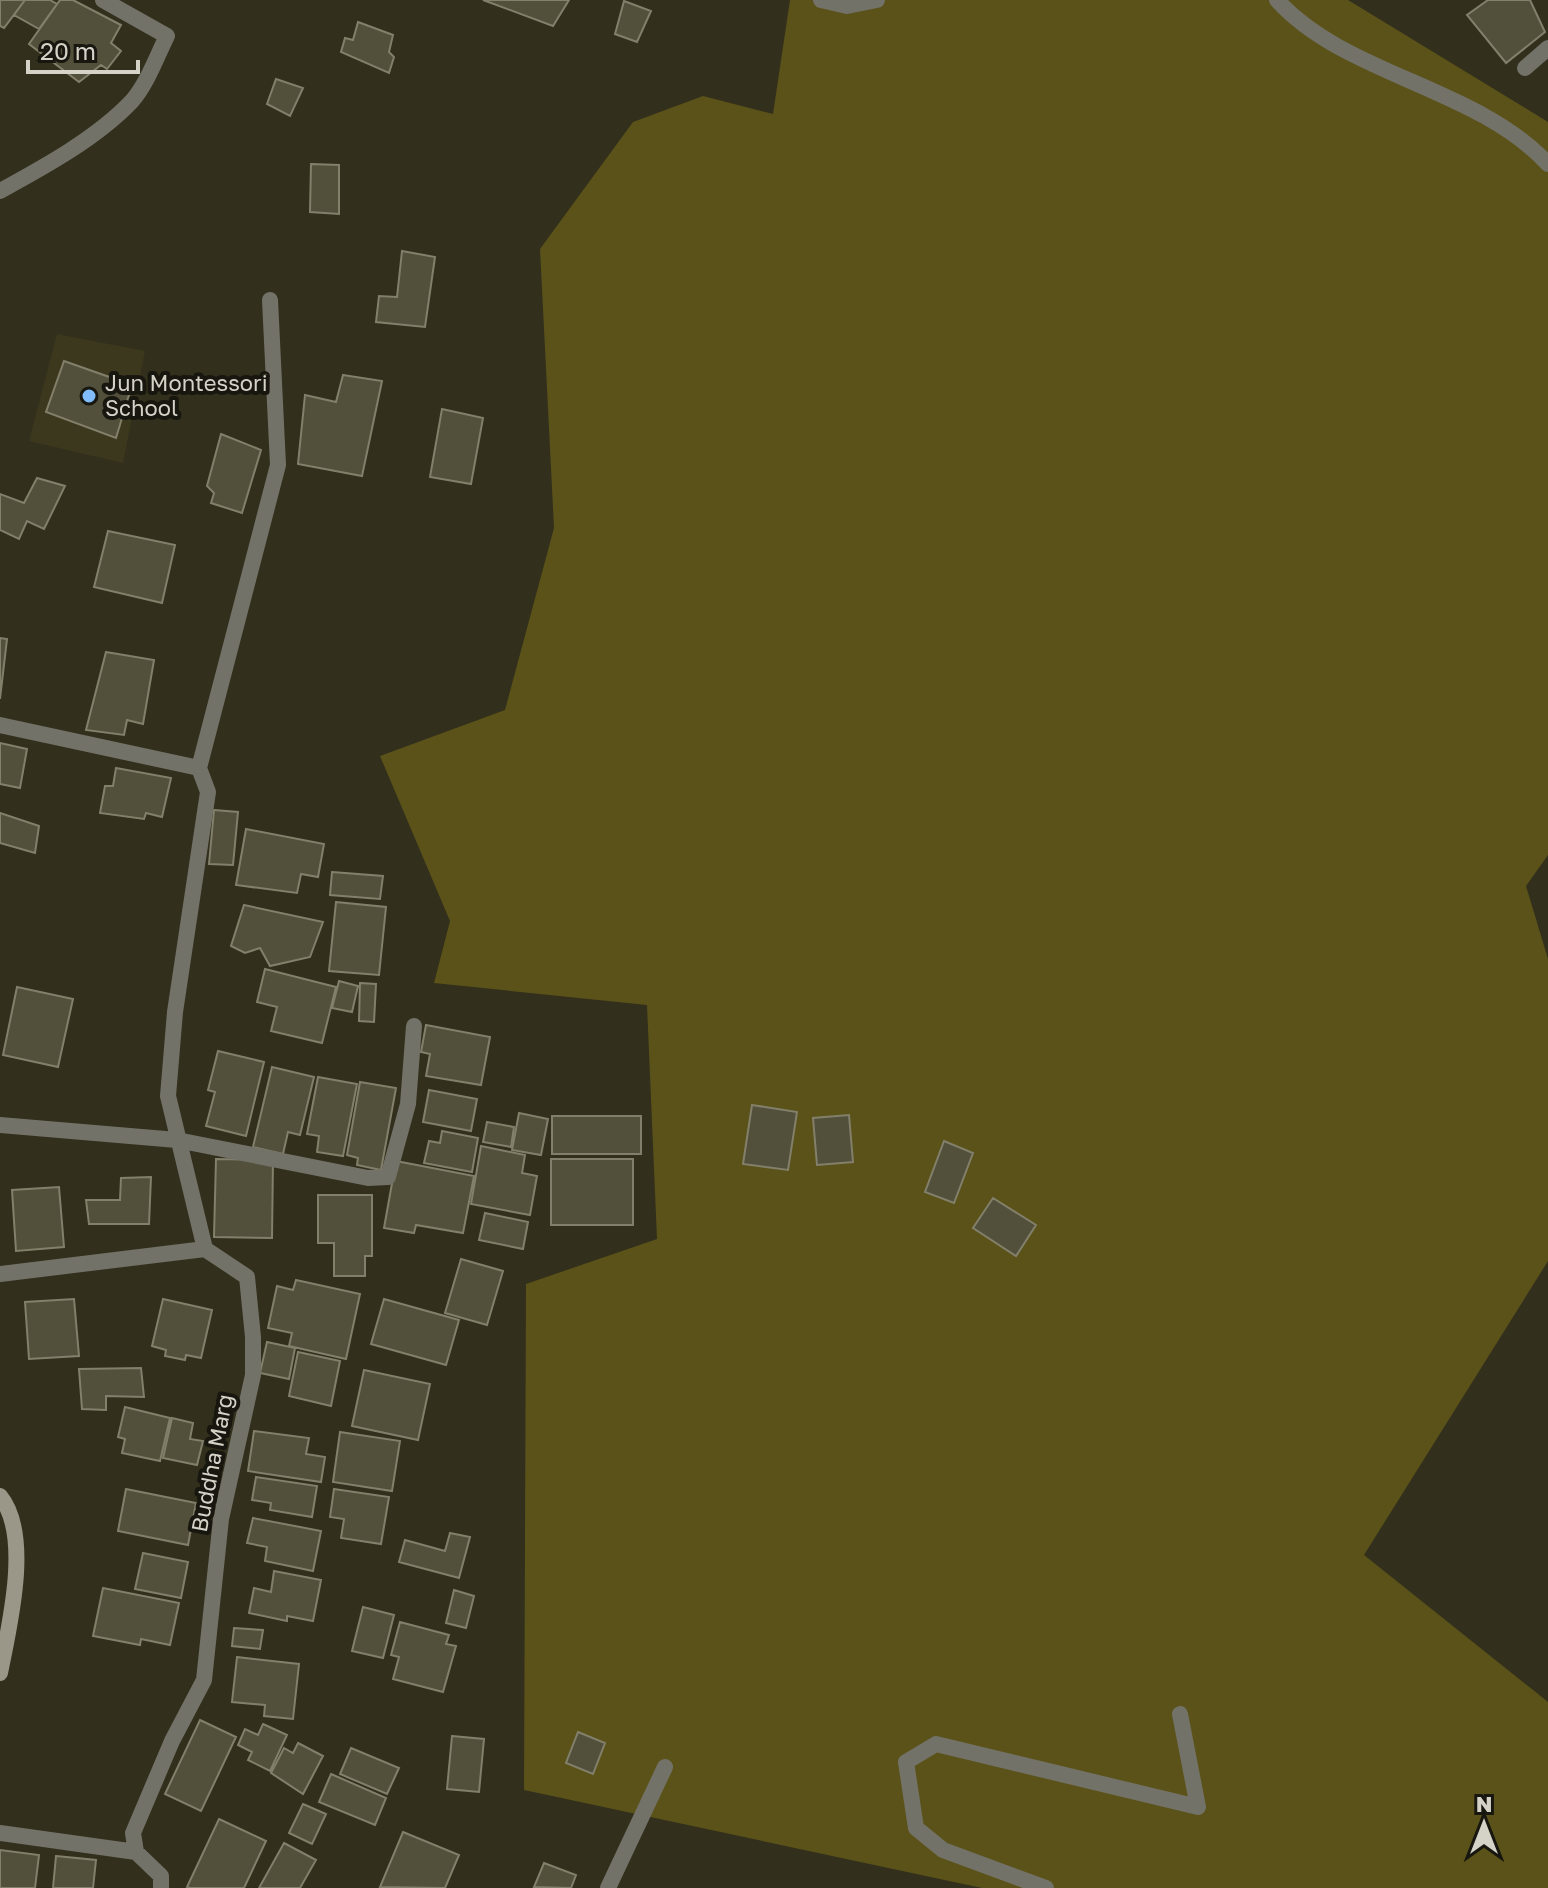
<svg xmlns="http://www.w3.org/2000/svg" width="1548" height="1888" font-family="'Golos Text',sans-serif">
  <rect width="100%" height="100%" fill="#322f1c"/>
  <!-- built -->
  <path fill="#3c381e" d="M 57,334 L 145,351 L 123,463 L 29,441 Z"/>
  <!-- green -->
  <path fill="#5b5219" d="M 790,0 L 1348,0 L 1548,122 L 1548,855 L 1526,886 L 1548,959 L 1548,1261 L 1364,1555 L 1548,1702 L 1548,1888 L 982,1888 L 524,1790 L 526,1284 L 657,1239 L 647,1005 L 434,983 L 450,921 L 380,756 L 505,710 L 554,528 L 540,249 L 633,122 L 703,96 L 773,114 Z"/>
  <!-- building -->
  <path fill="#524f3b" stroke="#827f6a" stroke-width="2" d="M 0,0 L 25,0 L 4,28 L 0,26 Z
    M 25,0 L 50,0 L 57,4 L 39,29 L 14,15 Z
    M 60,0 L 73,0 L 121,25 L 111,43 L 121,51 L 107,69 L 101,65 L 79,82 L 29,44 Z
    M 483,0 L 569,0 L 553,26 Z
    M 1488,0 L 1530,0 L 1545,32 L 1506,63 L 1467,15 Z
    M 624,1 L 651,11 L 637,42 L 615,34 Z
    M 358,22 L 393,35 L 389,52 L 394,57 L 389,73 L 341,52 L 345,38 L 353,40 Z
    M 276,79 L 303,88 L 290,116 L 267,104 Z
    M 311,164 L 339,165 L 339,214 L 310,212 Z
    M 402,251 L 435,257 L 425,327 L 376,322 L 379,296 L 397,297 Z
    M 64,361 L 132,385 L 116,438 L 46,412 Z
    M 343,375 L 382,381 L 362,476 L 298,464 L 305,395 L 336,402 Z
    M 442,409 L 483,418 L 471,484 L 430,477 Z
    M 221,434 L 261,450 L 242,513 L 211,503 L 214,493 L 207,486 Z
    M 37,478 L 65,486 L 44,529 L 27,521 L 19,539 L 0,530 L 0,494 L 24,503 Z
    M 108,531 L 175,545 L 162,603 L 94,587 Z
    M 0,638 L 7,639 L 0,699 Z
    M 106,652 L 154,660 L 143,724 L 127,720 L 124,735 L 86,730 Z
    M 0,743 L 27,749 L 20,788 L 0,784 Z
    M 116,768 L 171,778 L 162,817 L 146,813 L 144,819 L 100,813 L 105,786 L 113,786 Z
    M 214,810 L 238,812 L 233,865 L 209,864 Z
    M 0,813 L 39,826 L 35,853 L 0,843 Z
    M 246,829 L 324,844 L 318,877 L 301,874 L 297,893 L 236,885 Z
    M 332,872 L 383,876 L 380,899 L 330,895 Z
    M 336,902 L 386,907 L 379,975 L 329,971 Z
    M 244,905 L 323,922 L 310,957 L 270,966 L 260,948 L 245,953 L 231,946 Z
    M 265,969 L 336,987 L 322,1043 L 271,1031 L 277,1007 L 257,1002 Z
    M 339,981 L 358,986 L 352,1012 L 332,1008 Z
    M 360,983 L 376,984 L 374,1022 L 359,1021 Z
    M 17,987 L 73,999 L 58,1067 L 3,1055 Z
    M 426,1025 L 490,1037 L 481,1085 L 426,1076 L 430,1054 L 421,1052 Z
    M 218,1051 L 264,1062 L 246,1136 L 206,1126 L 215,1092 L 208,1090 Z
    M 272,1067 L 314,1077 L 300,1135 L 288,1132 L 283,1154 L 253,1147 Z
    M 318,1077 L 357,1084 L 343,1156 L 317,1152 L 319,1136 L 307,1134 Z
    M 360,1082 L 396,1088 L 381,1170 L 357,1165 L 358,1158 L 347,1155 Z
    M 429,1090 L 477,1099 L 471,1131 L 423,1122 Z
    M 752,1105 L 797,1112 L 788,1170 L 743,1164 Z
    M 519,1113 L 548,1119 L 541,1155 L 512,1150 Z
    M 849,1115 L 853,1162 L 817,1165 L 813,1118 Z
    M 552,1116 L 641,1116 L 641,1154 L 552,1154 Z
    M 487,1122 L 514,1127 L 511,1147 L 483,1142 Z
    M 442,1131 L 478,1138 L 472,1172 L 424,1163 L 429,1141 L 440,1143 Z
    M 944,1141 L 973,1153 L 954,1203 L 925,1192 Z
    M 481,1146 L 525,1155 L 522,1173 L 537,1176 L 530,1215 L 471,1204 Z
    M 216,1159 L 273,1160 L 272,1238 L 214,1237 Z
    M 551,1159 L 633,1159 L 633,1225 L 551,1225 Z
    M 396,1161 L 474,1176 L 463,1233 L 416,1225 L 414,1233 L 384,1228 Z
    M 151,1177 L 149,1224 L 89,1224 L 86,1200 L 120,1200 L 121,1178 Z
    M 59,1187 L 64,1247 L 16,1251 L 12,1190 Z
    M 318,1195 L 372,1195 L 372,1256 L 365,1256 L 365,1276 L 334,1276 L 334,1243 L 318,1243 Z
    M 993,1198 L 1036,1225 L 1016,1256 L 973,1228 Z
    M 485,1213 L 528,1222 L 523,1249 L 479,1240 Z
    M 461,1259 L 503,1271 L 487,1325 L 445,1313 Z
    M 296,1280 L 360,1294 L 346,1359 L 289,1346 L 292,1333 L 268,1328 L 277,1286 L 293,1290 Z
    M 74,1299 L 79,1356 L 29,1359 L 25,1302 Z
    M 163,1299 L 212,1310 L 201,1358 L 186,1355 L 185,1360 L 165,1356 L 166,1350 L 152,1346 Z
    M 384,1299 L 459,1320 L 446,1365 L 371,1344 Z
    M 267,1342 L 295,1348 L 289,1379 L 260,1373 Z
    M 298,1352 L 340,1361 L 331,1406 L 289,1396 Z
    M 141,1368 L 144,1397 L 106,1396 L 106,1410 L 82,1409 L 79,1369 Z
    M 364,1370 L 430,1384 L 418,1440 L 352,1426 Z
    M 125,1407 L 170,1418 L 160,1461 L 122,1453 L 125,1439 L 118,1437 Z
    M 172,1418 L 193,1423 L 190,1439 L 203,1441 L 197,1465 L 163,1458 Z
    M 254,1431 L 309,1438 L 306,1454 L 325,1457 L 321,1482 L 248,1471 Z
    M 340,1432 L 400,1441 L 392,1491 L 333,1482 Z
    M 256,1477 L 317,1486 L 312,1517 L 270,1510 L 271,1503 L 252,1500 Z
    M 126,1489 L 196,1503 L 188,1545 L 118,1531 Z
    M 334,1489 L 389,1497 L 381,1544 L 341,1538 L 344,1519 L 330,1517 Z
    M 253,1518 L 321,1531 L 313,1571 L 265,1561 L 267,1547 L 247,1543 Z
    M 450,1533 L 470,1537 L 459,1578 L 399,1562 L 405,1540 L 445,1551 Z
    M 143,1553 L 188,1562 L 181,1598 L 135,1589 Z
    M 274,1571 L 321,1580 L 313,1621 L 287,1616 L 287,1621 L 249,1613 L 254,1588 L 271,1592 Z
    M 103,1588 L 179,1603 L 170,1645 L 141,1639 L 140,1645 L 93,1636 Z
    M 454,1590 L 474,1596 L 466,1628 L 446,1623 Z
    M 363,1607 L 394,1615 L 383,1658 L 352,1651 Z
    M 400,1622 L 449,1635 L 446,1644 L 456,1646 L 443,1692 L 393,1679 L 399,1657 L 391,1655 Z
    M 234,1628 L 263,1630 L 260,1649 L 232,1646 Z
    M 237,1657 L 299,1664 L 293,1719 L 264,1716 L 265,1705 L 232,1702 Z
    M 200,1720 L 236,1737 L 201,1811 L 165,1794 Z
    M 263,1724 L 287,1735 L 270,1771 L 248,1760 L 252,1752 L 238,1745 L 245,1729 L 258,1735 Z
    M 578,1732 L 605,1743 L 593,1774 L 566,1763 Z
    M 452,1736 L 484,1739 L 479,1792 L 447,1789 Z
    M 298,1743 L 323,1756 L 303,1794 L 271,1773 L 284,1748 L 293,1753 Z
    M 351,1748 L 399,1768 L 387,1794 L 340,1774 Z
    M 331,1774 L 386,1798 L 375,1825 L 319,1802 Z
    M 303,1804 L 326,1814 L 312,1844 L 289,1833 Z
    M 219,1819 L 266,1841 L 244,1888 L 190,1888 L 187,1887 Z
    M 403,1832 L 459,1855 L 445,1888 L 380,1887 Z
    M 284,1843 L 316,1860 L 300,1888 L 259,1888 Z
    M 0,1850 L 39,1855 L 35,1888 L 0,1888 Z
    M 56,1856 L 96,1860 L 93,1888 L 53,1888 Z
    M 544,1863 L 576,1875 L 571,1888 L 534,1887 Z"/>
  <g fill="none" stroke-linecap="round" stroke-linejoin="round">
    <!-- minor -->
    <path stroke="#737268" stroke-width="16" d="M 821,0 L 847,6 L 877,0
      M 1277,0 C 1344,75 1477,87 1548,164
      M 1525,68 L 1548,48
      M 0,191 C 44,167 97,138 132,101 C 147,84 157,56 167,36 L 103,0
      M 0,725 L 199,768
      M 0,1125 L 177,1140 L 368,1178 L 388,1177 L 408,1104 L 414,1026
      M 205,1249 L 168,1096 L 175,1012 L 208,792 L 199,768 L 278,465 L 270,300
      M 0,1274 L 205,1249 L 247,1277 L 253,1337 L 253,1375 L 221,1519 L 204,1680 L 172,1741 L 133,1833 L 136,1852 L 161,1876 L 161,1888
      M 0,1833 L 136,1852
      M 608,1888 L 665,1767
      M 1046,1888 L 943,1850 L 916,1828 L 906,1762 L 936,1744 L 1198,1807 L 1180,1714"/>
    <!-- secondary -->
    <path stroke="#9a9789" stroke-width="16" d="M 0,1496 C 32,1535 9,1627 0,1673"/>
  </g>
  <!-- markers -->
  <circle fill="#81bdfa" stroke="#18170f" stroke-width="3" cx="89" cy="396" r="8"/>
  <g text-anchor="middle" stroke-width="8" stroke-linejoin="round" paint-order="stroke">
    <!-- poi labels -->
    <g font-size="22" fill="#d5d3c8" stroke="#18170f" text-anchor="start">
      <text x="105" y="391">Jun Montessori<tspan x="105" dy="25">School</tspan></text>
    </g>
    <!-- street labels -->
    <g font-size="22" fill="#d5d3c8" stroke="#18170f">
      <text transform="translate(212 1463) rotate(-79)" y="8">Buddha Marg</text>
    </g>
  </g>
  <!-- north arrow -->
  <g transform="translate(1484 1824)" stroke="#18170f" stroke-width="6" paint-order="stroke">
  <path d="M0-6L14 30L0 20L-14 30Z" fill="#d5d3c8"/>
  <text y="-12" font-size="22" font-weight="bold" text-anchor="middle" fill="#d5d3c8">N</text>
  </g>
  <!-- scale -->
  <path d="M28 60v12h110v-12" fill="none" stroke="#d5d3c8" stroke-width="4"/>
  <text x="40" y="60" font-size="24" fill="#d5d3c8" stroke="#18170f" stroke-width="6" paint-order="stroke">20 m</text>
</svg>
